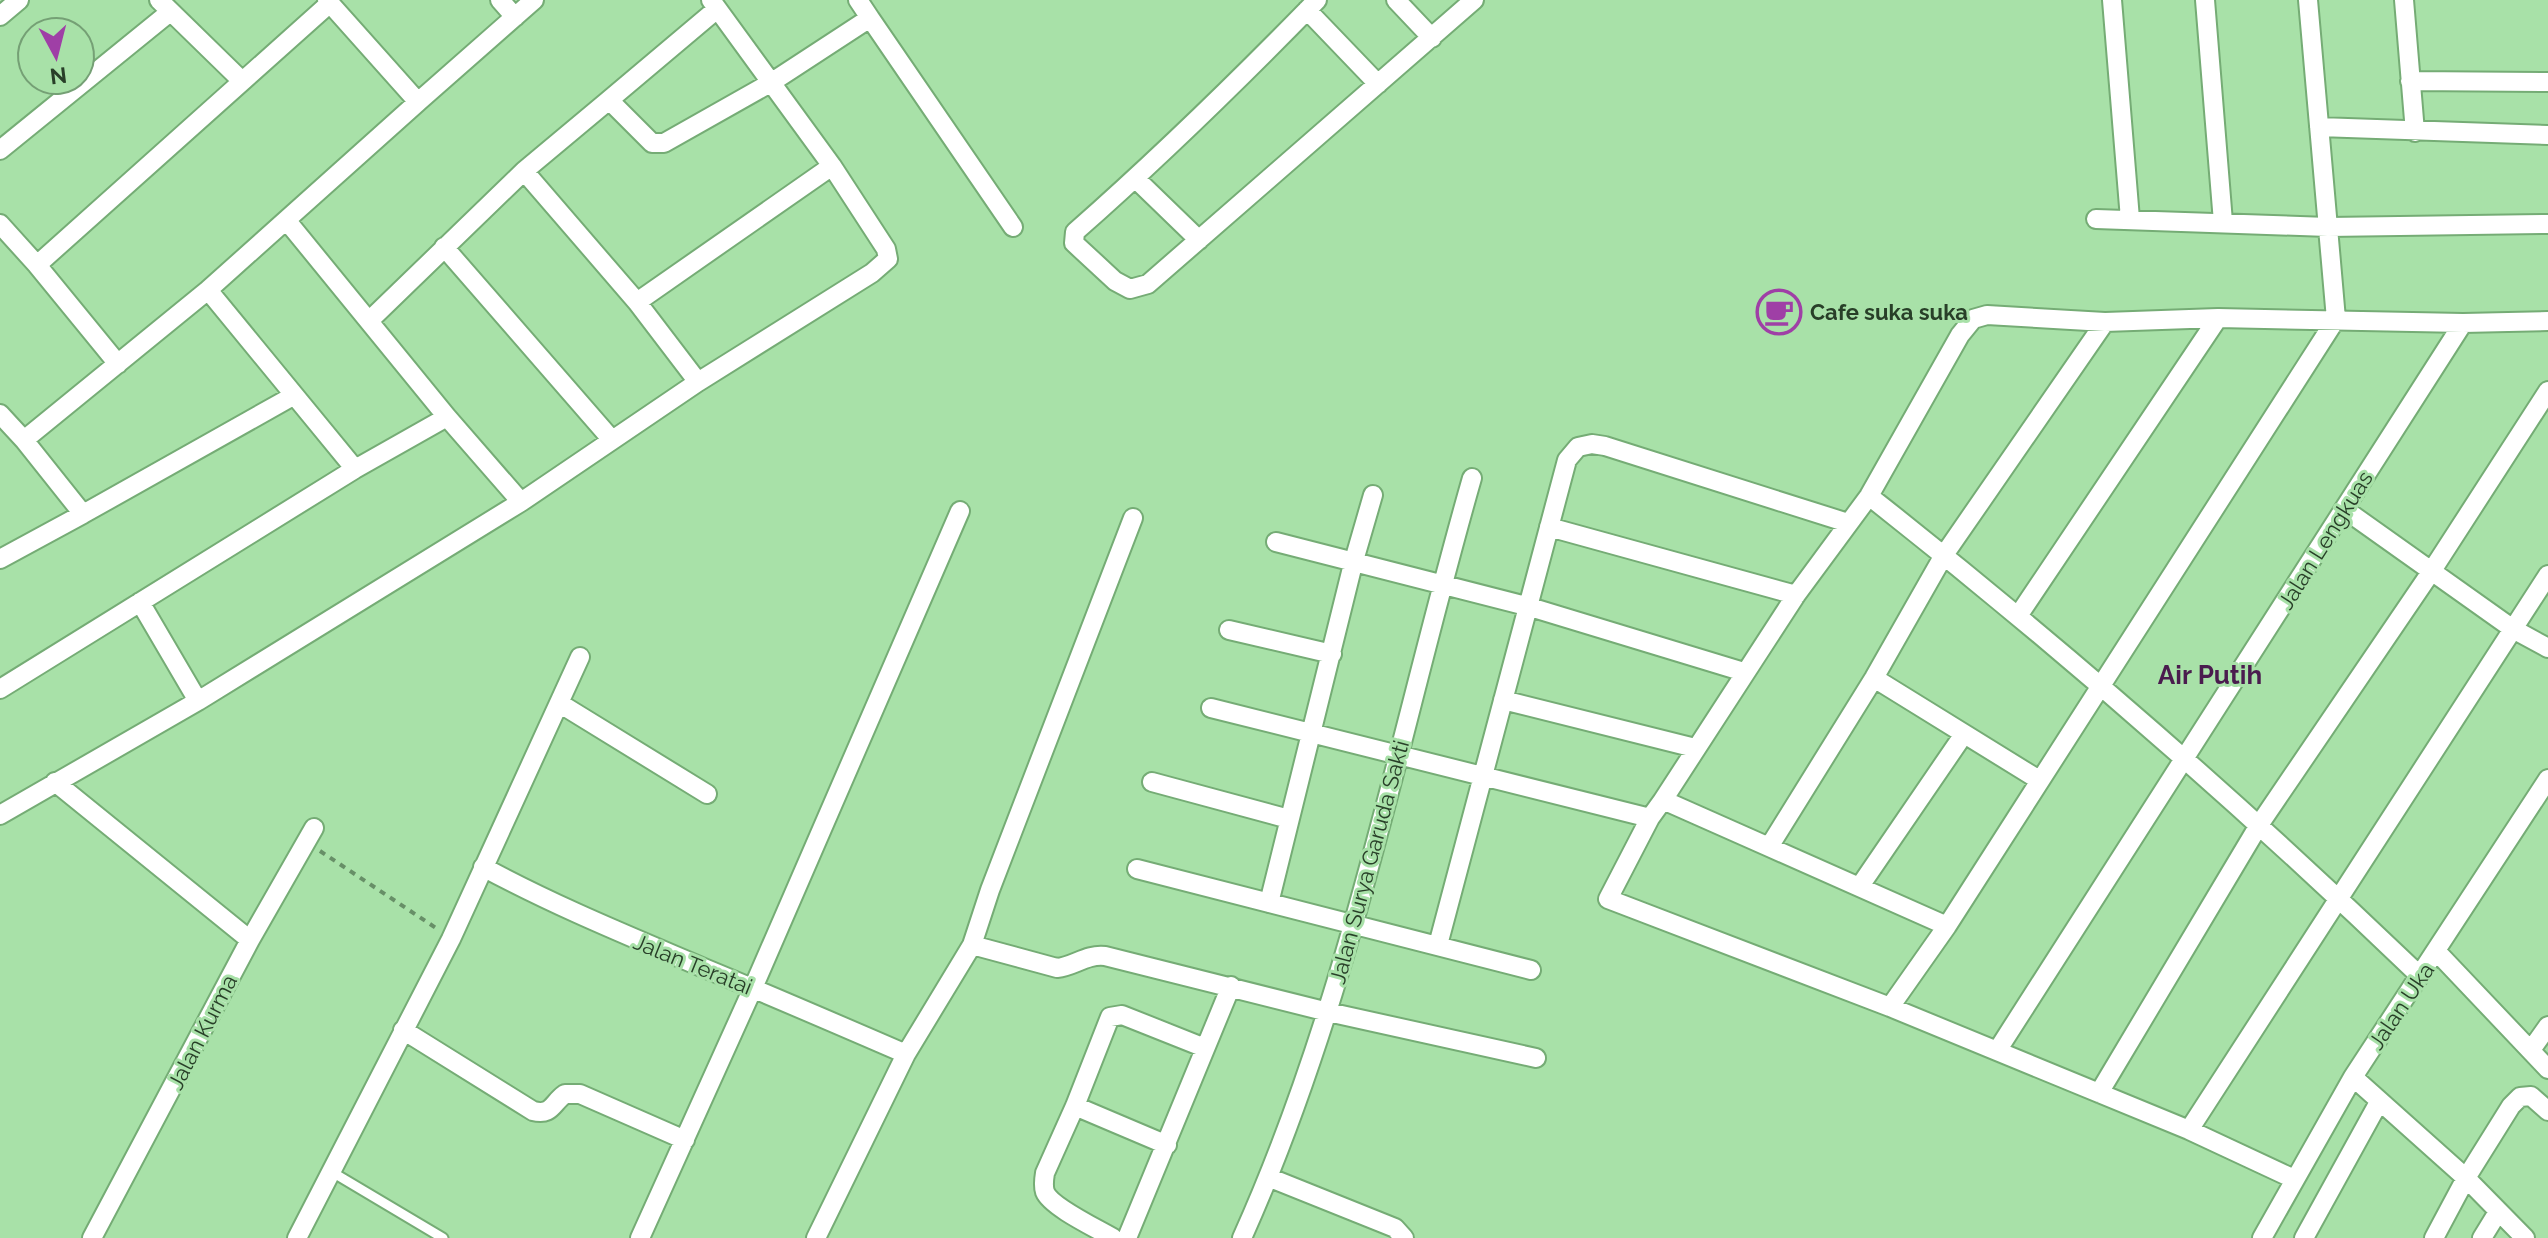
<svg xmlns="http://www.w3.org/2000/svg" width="2548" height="1238" font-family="Raleway,sans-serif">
  <rect width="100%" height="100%" fill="#a8e1a8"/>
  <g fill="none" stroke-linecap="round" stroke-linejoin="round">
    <!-- service casing -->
    <g stroke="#75ac75" stroke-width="13">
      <path id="service" d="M 332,1172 L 443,1238"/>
    </g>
    <!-- minor casing -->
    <g stroke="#75ac75" stroke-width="22">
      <path id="minor" d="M 159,0 L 241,80
        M 327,0 L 418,102 L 534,0
        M 500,0 L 515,17
        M 1317,0 C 1239,80 1159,158 1075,232 L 1074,243 L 1115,281 L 1130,289 L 1148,284 L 1474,0
        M 1396,0 L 1432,38
        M 2112,0 L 2130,219
        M 2205,0 L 2223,222
        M 2404,0 L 2415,132
        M 717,9 L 609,100 L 652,143 L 664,143 L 772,82 L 870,18 L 858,0
        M 1307,10 L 1378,84
        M 0,16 L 19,0
        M 870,18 L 1013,227
        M 2410,81 L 2548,82
        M 609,100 L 524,171 L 637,302 L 698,382
        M 2319,127 L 2548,135
        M 0,150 L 170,12
        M 1136,179 L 1199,240
        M 2096,219 L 2328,227 L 2548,224
        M 0,224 L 37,265 L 330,3
        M 444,247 L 612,440
        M 37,265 L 118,364
        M 208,290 L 355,469
        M 637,302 L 832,166
        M 370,320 L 524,171
        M 2105,322 L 1944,555 L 1874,678 L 1769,847 L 1663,800 L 1796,595 L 1869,496 L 1960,335 L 1973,319 L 1987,315 L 2105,322 L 2218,318 L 2463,323 L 2548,321
        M 0,414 L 24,440 L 208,290 L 418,102
        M 24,440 L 83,514 L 293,396
        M 1869,496 C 2061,647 2244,807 2420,976
        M 521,502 L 698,382 L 872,273 L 888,259 L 886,249 L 832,166 L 711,0
        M 2344,509 L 2513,629 L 2548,648
        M 1549,527 L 1796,595
        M 1276,542 L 1530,607 L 1744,672
        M 0,559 L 83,514
        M 140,602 L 198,701
        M 2018,616 L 2218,318
        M 1229,630 L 1332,654
        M 1874,678 L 2039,780
        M 0,689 L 355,469 L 447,417
        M 1503,700 L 1695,748
        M 559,703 L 707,794
        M 1211,708 L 1650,818
        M 55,782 L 250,940
        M 1152,782 L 1289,819
        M 1663,800 L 1650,818 L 1608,899 L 1890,1007 L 2189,1130 L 2294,1179
        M 0,815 L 198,701 L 521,502 L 447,417 L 287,221
        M 1769,847 L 1947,926
        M 483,867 C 555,906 629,936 704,968 C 772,996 839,1025 906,1054
        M 1137,869 L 1531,970
        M 1860,886 L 1964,734
        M 1269,903 L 1353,564 L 1373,495
        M 972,945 L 1057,968 C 1075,966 1086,954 1105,956 L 1328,1012 L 1536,1058
        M 1438,945 L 1567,460 L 1578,447 L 1592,444 L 1605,446 L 1848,523
        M 2437,952 L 2548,1069
        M 1890,1007 L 1947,926 L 2336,319 L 2308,0
        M 403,1030 L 533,1111 C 552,1116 552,1103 565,1094 L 580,1094 L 685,1140
        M 2531,1050 L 2548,1026
        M 1997,1051 L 2463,323
        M 2353,1077 L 2466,1178 L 2525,1238
        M 2099,1093 L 2259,825 L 2431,572 L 2548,391
        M 1075,1106 L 1167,1145
        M 2189,1130 L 2548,575
        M 1268,1177 L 1395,1228 L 1404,1238
        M 92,1238 L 250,940 L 314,828
        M 297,1238 L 451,939 L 580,657
        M 640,1238 L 753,988 L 960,511
        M 816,1238 L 906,1054 L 972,945 L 990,890 L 1133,518
        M 1113,1238 C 1098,1229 1051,1207 1045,1192 C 1043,1186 1044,1179 1045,1173 L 1075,1106 L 1110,1017 L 1122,1015 L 1205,1048
        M 1127,1238 L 1231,986
        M 1242,1238 C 1351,996 1399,732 1472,478
        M 2262,1238 L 2353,1077 L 2548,779
        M 2304,1238 L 2379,1102
        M 2434,1238 L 2466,1178 L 2511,1106 L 2520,1097 L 2531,1096 L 2548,1111
        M 2482,1238 L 2498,1212"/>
    </g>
    <!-- path -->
    <path stroke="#678f67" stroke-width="4" stroke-dasharray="6 6" stroke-linecap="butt" d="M 320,851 L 436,928"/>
    <!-- service -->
    <use href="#service" stroke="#fff" stroke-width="9"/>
    <!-- minor -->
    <use href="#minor" stroke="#fff" stroke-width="18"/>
  </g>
  <!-- icons -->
  <defs>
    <g id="cafe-ring" transform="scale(2.3)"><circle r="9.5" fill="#a8e1a8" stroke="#9f3fa6" stroke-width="1.5"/><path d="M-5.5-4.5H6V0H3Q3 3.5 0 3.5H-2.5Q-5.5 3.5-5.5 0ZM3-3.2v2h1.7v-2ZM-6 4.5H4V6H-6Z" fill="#9f3fa6"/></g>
  </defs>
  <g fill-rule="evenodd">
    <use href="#cafe-ring" x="1779" y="312"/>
  </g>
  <g text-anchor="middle" stroke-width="6" stroke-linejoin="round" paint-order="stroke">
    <!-- poi labels -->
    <g font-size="22" font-weight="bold" fill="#283f28" stroke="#a8e1a8" text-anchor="start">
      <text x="1810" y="320">Cafe suka suka</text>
    </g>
    <!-- street labels -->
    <g font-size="22" fill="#283f28" stroke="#a8e1a8">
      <text transform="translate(2325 540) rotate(-58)" y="8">Jalan Lengkuas</text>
      <text transform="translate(1369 862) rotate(-75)" y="8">Jalan Surya Garuda Sakti</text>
      <text transform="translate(693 964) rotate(22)" y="8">Jalan Teratai</text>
      <text transform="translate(2401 1006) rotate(-56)" y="8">Jalan Uka</text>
      <text transform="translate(202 1032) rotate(-63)" y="8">Jalan Kurma</text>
    </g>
    <!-- quarter labels -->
    <g font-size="26" font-weight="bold" fill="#4a1c4e" stroke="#a8e1a8">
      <text x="2210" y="684">Air Putih</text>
    </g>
  </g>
  <!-- north arrow -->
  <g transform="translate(56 56) rotate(173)"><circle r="38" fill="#a8e1a8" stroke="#75a075" stroke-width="2"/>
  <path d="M0-6L14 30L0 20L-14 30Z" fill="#9f3fa6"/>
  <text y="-12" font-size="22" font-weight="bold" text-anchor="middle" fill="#283f28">N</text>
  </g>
</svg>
